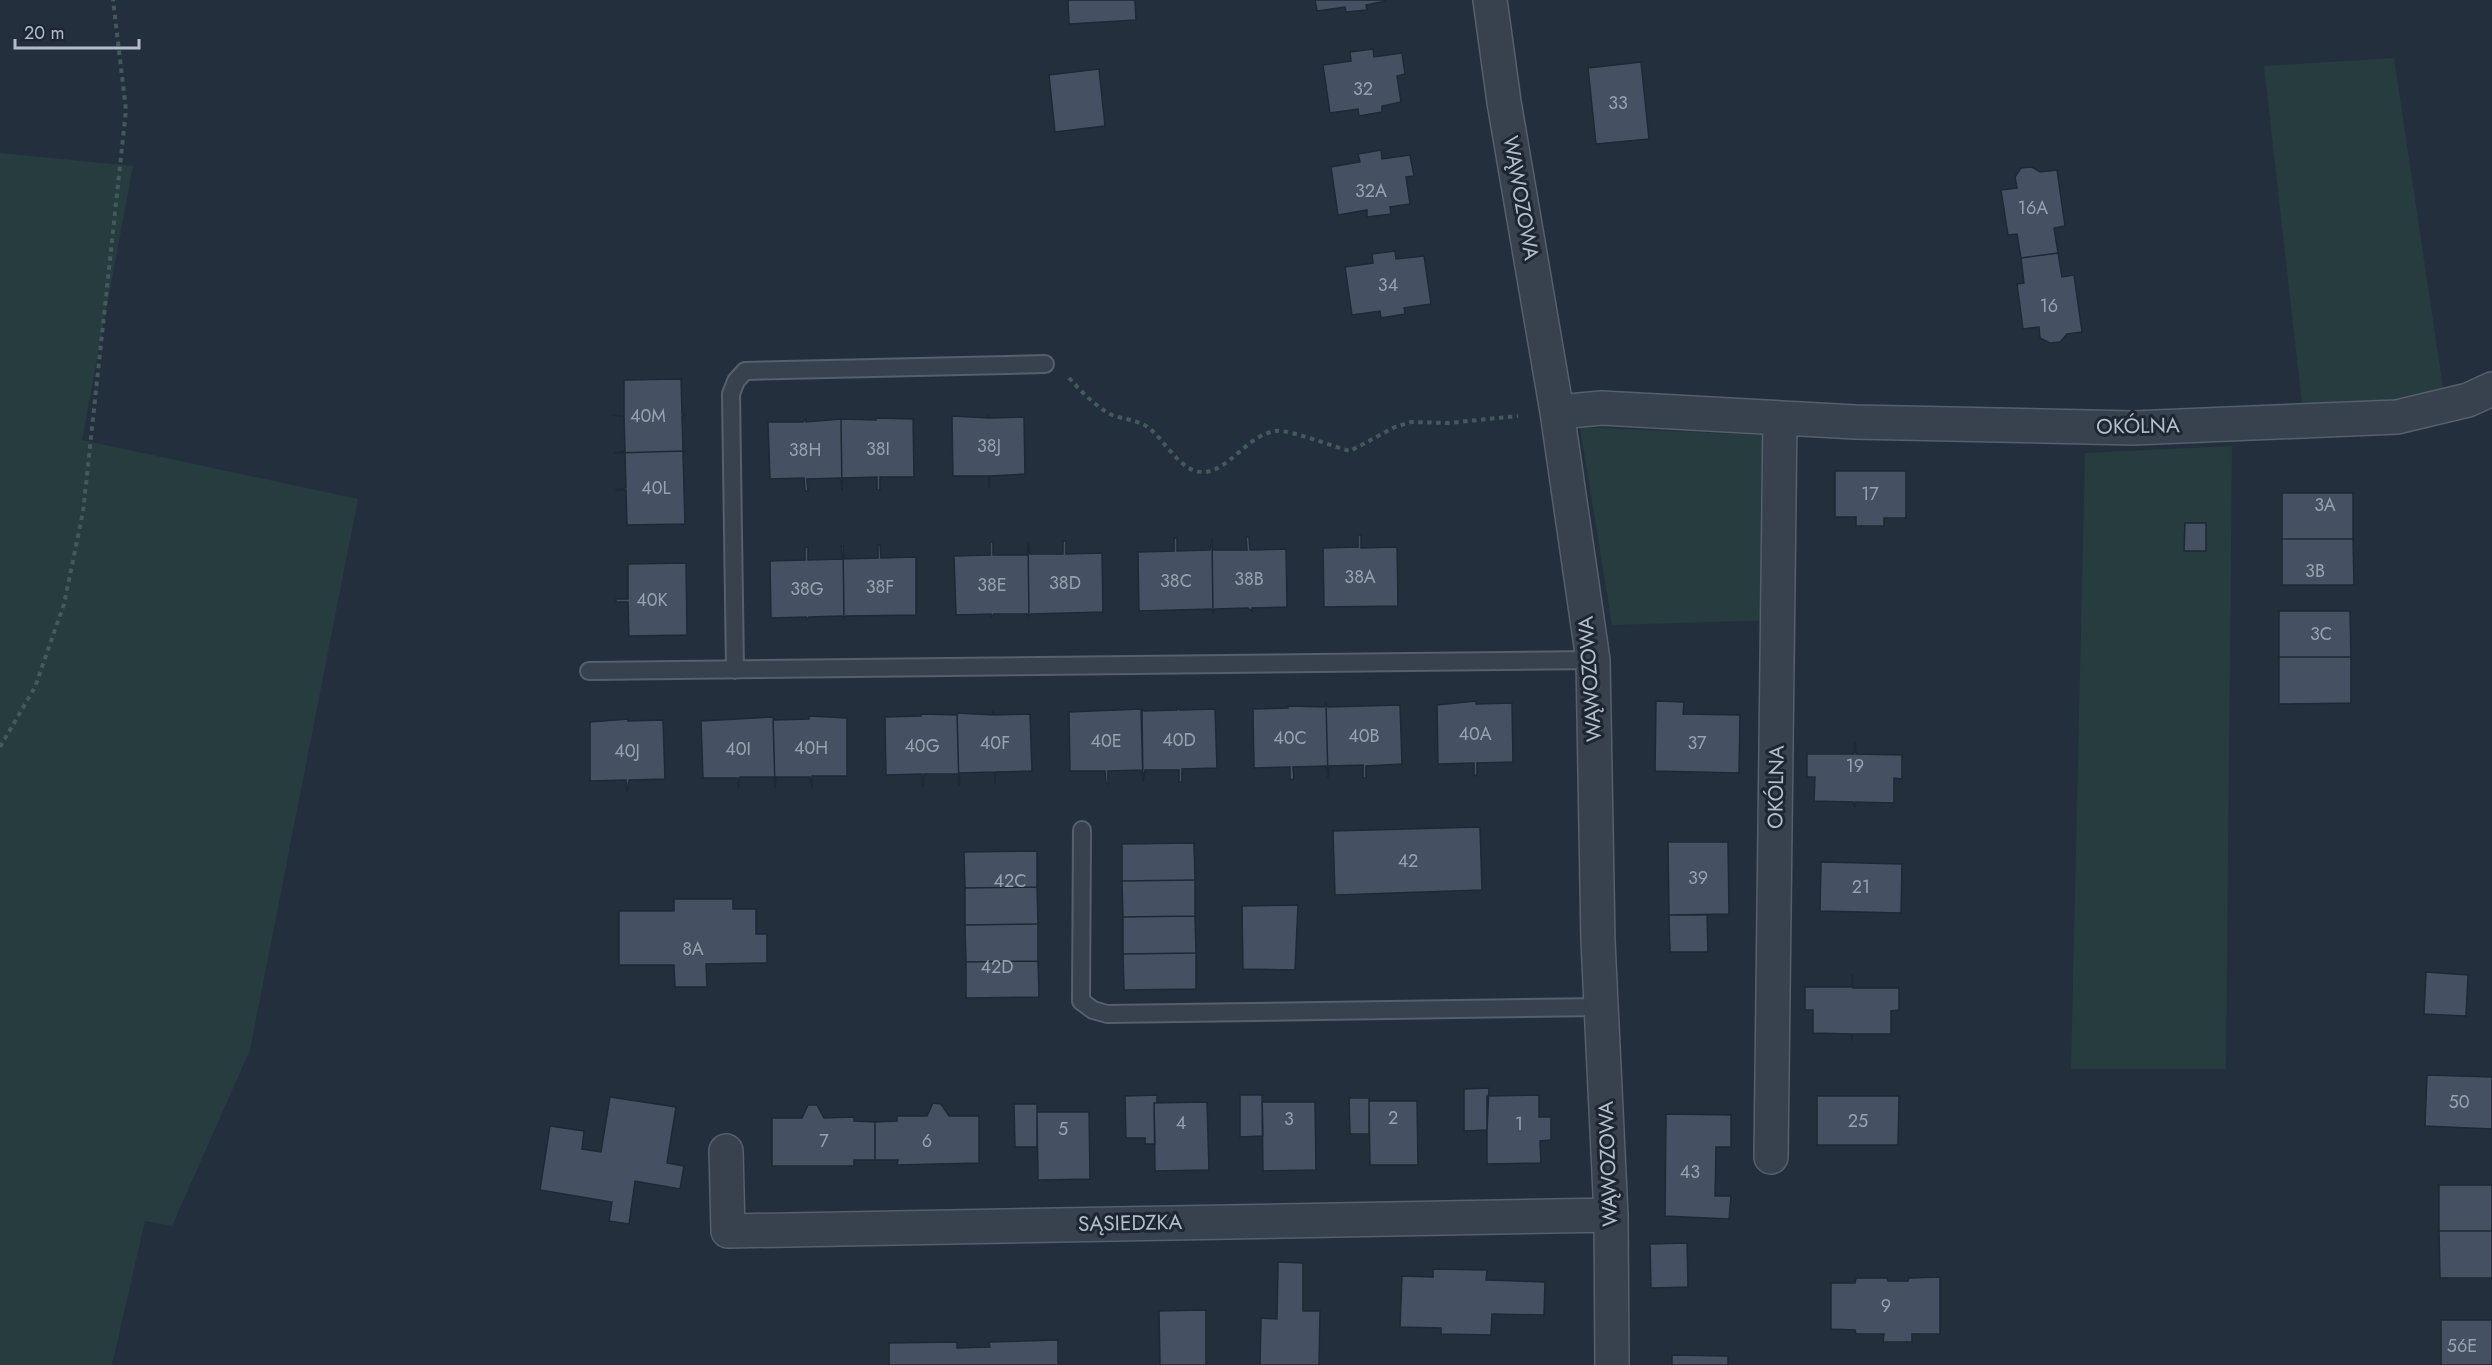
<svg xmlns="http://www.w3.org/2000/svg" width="2492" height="1365" font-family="Jost,sans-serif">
  <rect width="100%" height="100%" fill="#242f3e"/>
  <!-- green -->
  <path fill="#263c3f" d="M 2394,58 L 2444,394 L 2303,413 L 2264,66 Z
    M 0,153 L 133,166 L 82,440 L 358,499 L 250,1050 L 172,1226 L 145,1221 L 112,1365 L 0,1365 Z
    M 1580,427 L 1781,436 L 1775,620 L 1612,625 Z
    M 2232,446 L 2226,1069 L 2071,1069 L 2085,453 Z"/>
  <!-- building -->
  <path fill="#455162" stroke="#1f2835" stroke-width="1.5" d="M 1068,0 L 1135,0 L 1136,20 L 1069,24 Z
    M 1315,0 L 1386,0 L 1386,1 L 1366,5 L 1367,10 L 1346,12 L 1345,7 L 1317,11 Z
    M 1373,49 L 1374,57 L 1402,53 L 1405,74 L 1397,76 L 1401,102 L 1382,106 L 1382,112 L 1359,116 L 1358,109 L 1330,113 L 1323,65 L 1351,61 L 1350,52 Z
    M 1641,62 L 1649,139 L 1596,144 L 1588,68 Z
    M 1099,69 L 1105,126 L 1055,132 L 1049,75 Z
    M 1381,150 L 1382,159 L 1410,155 L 1414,176 L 1406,177 L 1410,204 L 1390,207 L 1391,214 L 1367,217 L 1367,210 L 1338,215 L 1331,167 L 1360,162 L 1358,154 Z
    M 2032,167 L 2040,172 L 2057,170 L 2065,226 L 2054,228 L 2058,253 L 2021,258 L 2017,234 L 2008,235 L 2001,190 L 2017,188 L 2015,177 L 2021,168 Z
    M 1395,251 L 1396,259 L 1424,256 L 1431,304 L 1404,308 L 1405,314 L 1381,318 L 1380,311 L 1352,315 L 1345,267 L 1373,263 L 1372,254 Z
    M 2058,253 L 2062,277 L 2074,275 L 2082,332 L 2067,334 L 2060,342 L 2050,343 L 2040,338 L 2039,327 L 2023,329 L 2017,284 L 2024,283 L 2021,258 Z
    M 681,379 L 682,414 L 685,415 L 682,416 L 683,451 L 685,451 L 614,453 L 625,451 L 624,417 L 613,415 L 624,416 L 624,380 Z
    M 987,415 L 989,418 L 1024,417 L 1025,474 L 990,476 L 989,488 L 989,476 L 953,476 L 952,416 L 988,418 Z
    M 876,418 L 913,419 L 914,477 L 880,477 L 880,490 L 877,490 L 877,477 L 843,478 L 842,491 L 841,419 L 876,420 Z
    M 806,419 L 806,422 L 841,419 L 842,491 L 840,478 L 807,479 L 808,491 L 805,491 L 804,478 L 770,479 L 768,422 L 803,422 Z
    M 685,451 L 683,453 L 684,488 L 686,489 L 684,488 L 685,524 L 627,525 L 626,490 L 615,490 L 626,488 L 625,453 L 614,453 Z
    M 1835,471 L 1906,471 L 1906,518 L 1884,518 L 1884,526 L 1856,526 L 1856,517 L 1835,517 Z
    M 2282,493 L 2353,493 L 2353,539 L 2282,539 Z
    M 2185,523 L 2206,523 L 2206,551 L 2184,551 Z
    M 1358,535 L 1361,535 L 1361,548 L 1397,547 L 1398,606 L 1324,607 L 1323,548 L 1358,547 Z
    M 1246,537 L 1249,537 L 1250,550 L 1286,549 L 1287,607 L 1252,608 L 1252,611 L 1248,608 L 1215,609 L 1213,612 L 1212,538 L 1213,550 L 1247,550 Z
    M 1174,538 L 1177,538 L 1177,551 L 1210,550 L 1212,538 L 1213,612 L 1211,609 L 1139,611 L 1138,552 L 1174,551 Z
    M 2282,539 L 2353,539 L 2354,585 L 2282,585 Z
    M 1063,541 L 1066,541 L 1066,554 L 1102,553 L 1103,612 L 1031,614 L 1029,616 L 1028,542 L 1030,554 L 1063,554 Z
    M 990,542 L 993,542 L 993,555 L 1027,555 L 1028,542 L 1029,616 L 1027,614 L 994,614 L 991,617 L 991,614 L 956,615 L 954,556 L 990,555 Z
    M 878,545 L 880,545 L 881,558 L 916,557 L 916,615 L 846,616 L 844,618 L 843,546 L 844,559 L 878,558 Z
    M 841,546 L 843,546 L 844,618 L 842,616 L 809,617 L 807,619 L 806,617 L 771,618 L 770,561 L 805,560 L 805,547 L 808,547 L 808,560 L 842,559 Z
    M 686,563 L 687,635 L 629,636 L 628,602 L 616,602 L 616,599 L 628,599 L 628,564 Z
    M 2279,611 L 2350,611 L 2351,657 L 2279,657 Z
    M 2279,657 L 2351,657 L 2351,703 L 2279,704 Z
    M 1476,701 L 1476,704 L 1512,703 L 1513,762 L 1477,763 L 1477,775 L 1474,776 L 1474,763 L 1438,764 L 1437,705 Z
    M 1656,701 L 1684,702 L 1683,714 L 1740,715 L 1739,773 L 1655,771 Z
    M 1326,704 L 1328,778 L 1326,766 L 1293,767 L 1294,779 L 1290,780 L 1290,767 L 1254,768 L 1253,709 L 1288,708 L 1288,706 L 1324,707 Z
    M 1326,704 L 1328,707 L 1400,705 L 1402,764 L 1366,766 L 1366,778 L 1363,778 L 1363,765 L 1329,766 L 1328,778 Z
    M 1177,708 L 1180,710 L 1215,709 L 1217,768 L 1182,769 L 1182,782 L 1179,782 L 1179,770 L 1145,770 L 1143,782 L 1142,709 L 1144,711 L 1177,710 Z
    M 1141,709 L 1143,782 L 1142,770 L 1108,771 L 1108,784 L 1106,783 L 1105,771 L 1070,771 L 1069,712 Z
    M 993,712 L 995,715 L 1030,714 L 1032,771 L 996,772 L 995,785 L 995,772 L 960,773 L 959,786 L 957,713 L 993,715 Z
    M 957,713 L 959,786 L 958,774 L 924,774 L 923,787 L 922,774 L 886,775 L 885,717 L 921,716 L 921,714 L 957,715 Z
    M 809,716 L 847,718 L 847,776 L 812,776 L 812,788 L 810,777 L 776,777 L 775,788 L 773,717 L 774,720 L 809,719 Z
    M 773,717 L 775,788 L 774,777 L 740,777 L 738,789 L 738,778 L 703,778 L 701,721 Z
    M 628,719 L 628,721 L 663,720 L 665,779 L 629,780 L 627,792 L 626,780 L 590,781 L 590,722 Z
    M 1855,741 L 1856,754 L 1902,755 L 1902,779 L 1894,778 L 1894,803 L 1855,802 L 1855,808 L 1853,802 L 1814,801 L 1815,777 L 1807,777 L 1807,754 L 1854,754 Z
    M 1480,827 L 1482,890 L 1335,895 L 1333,831 Z
    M 1668,842 L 1728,842 L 1729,914 L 1669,915 Z
    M 1194,843 L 1195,880 L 1122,881 L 1122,844 Z
    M 1037,851 L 1037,887 L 965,888 L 964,852 Z
    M 1821,862 L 1902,864 L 1901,913 L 1820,911 Z
    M 1195,880 L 1195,916 L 1123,917 L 1122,881 Z
    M 1037,887 L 1038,924 L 965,925 L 965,888 Z
    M 674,899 L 733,899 L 733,909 L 756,909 L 756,934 L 767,934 L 767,963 L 706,964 L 707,987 L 675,987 L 674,965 L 619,965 L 619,911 L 674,911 Z
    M 1298,905 L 1295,970 L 1243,969 L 1242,906 Z
    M 1669,915 L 1707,915 L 1708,952 L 1670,952 Z
    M 1195,916 L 1196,953 L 1123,954 L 1123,917 Z
    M 1038,924 L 1038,961 L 966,962 L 965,925 Z
    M 1196,953 L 1196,989 L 1124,990 L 1123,954 Z
    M 1038,961 L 1039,997 L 966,998 L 966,962 Z
    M 2426,972 L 2468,975 L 2466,1016 L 2424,1014 Z
    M 1852,974 L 1853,988 L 1899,988 L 1899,1010 L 1891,1011 L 1891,1034 L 1852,1034 L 1852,1041 L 1851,1034 L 1813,1033 L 1813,1010 L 1805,1010 L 1805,987 L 1852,987 Z
    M 2427,1075 L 2492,1077 L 2492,1129 L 2425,1126 Z
    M 1489,1088 L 1487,1130 L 1464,1131 L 1464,1089 Z
    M 1157,1095 L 1157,1103 L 1154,1103 L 1155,1144 L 1145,1144 L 1145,1138 L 1126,1138 L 1125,1096 Z
    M 1240,1095 L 1262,1095 L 1263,1136 L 1240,1137 Z
    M 1539,1095 L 1539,1117 L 1551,1117 L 1551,1140 L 1540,1141 L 1541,1163 L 1487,1164 L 1487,1096 Z
    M 1817,1096 L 1899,1096 L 1898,1145 L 1817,1145 Z
    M 610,1097 L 676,1107 L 667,1163 L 684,1166 L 680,1189 L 635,1181 L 629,1224 L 609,1221 L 612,1202 L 540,1190 L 550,1126 L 584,1131 L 582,1149 L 601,1152 Z
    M 1349,1098 L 1369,1098 L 1369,1134 L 1350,1134 Z
    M 1369,1101 L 1417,1101 L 1418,1165 L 1370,1165 Z
    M 1207,1102 L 1209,1170 L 1155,1171 L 1154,1103 Z
    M 1262,1102 L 1315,1102 L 1316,1170 L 1263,1171 Z
    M 933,1103 L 941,1104 L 949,1116 L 979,1116 L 979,1163 L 897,1165 L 898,1160 L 875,1160 L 875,1122 L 897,1121 L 897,1116 L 927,1116 Z
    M 1014,1104 L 1037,1104 L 1037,1147 L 1015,1147 Z
    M 808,1105 L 817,1105 L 824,1118 L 854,1117 L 854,1121 L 875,1122 L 875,1160 L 854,1160 L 854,1166 L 772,1166 L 772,1118 L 802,1118 Z
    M 1037,1112 L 1089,1112 L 1090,1179 L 1038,1180 Z
    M 1666,1114 L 1731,1115 L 1731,1147 L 1716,1147 L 1715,1196 L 1731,1196 L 1729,1219 L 1665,1216 Z
    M 2439,1185 L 2492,1185 L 2492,1231 L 2439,1231 Z
    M 2439,1231 L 2492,1231 L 2492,1278 L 2440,1278 Z
    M 1687,1243 L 1688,1287 L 1651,1288 L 1650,1244 Z
    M 1278,1262 L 1303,1263 L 1303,1311 L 1320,1311 L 1319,1365 L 1260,1365 L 1261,1318 L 1277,1319 Z
    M 1433,1269 L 1487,1270 L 1486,1280 L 1545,1282 L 1544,1315 L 1492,1314 L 1491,1335 L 1441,1334 L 1441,1328 L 1400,1327 L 1402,1276 L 1433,1277 Z
    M 1940,1277 L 1940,1334 L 1912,1334 L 1912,1342 L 1883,1342 L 1884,1334 L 1856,1334 L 1855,1330 L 1831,1329 L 1831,1283 L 1855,1283 L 1856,1278 L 1887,1278 L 1888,1281 L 1908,1281 L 1909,1278 Z
    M 1206,1310 L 1206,1365 L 1160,1365 L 1159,1311 Z
    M 2441,1320 L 2492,1320 L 2492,1365 L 2441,1365 Z
    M 1058,1340 L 1058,1363 L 1062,1365 L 889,1365 L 889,1343 L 957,1342 L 957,1348 L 990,1347 L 989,1342 Z
    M 1672,1355 L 1728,1356 L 1728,1365 L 1672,1365 Z"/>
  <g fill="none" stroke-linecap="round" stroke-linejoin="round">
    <!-- service casing -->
    <g stroke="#565f6c" stroke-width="20">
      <path id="service" d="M 735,670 L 731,394 L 736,381 L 745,371 L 1045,364
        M 589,671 L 1593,660
        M 1082,830 L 1081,1001 L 1093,1010 L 1107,1014 L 1602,1007"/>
    </g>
    <!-- minor casing -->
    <g stroke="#565f6c" stroke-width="36">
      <path id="minor" d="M 1490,0 L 1504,102 L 1557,412 L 1593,660 L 1598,941 L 1611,1215 L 1612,1365
        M 1557,412 L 1602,408 L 1855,422 L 2133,428 L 2397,417 L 2468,400 L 2492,389
        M 726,1151 L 728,1231 L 1611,1215
        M 1771,1157 L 1780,418"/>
    </g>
    <!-- path -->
    <path stroke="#44595c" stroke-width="4" stroke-dasharray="4.5 4.5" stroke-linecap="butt" d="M 1069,378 C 1081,391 1094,405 1110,414 C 1123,420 1137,419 1149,428 C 1165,440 1181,474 1205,472 C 1229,470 1248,435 1275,431 C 1289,429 1334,447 1350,451 L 1395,427 L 1411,422 L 1448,423 L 1518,416
      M 0,747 L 35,687 L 64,604 L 83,512 L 126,110 L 113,0"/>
    <!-- service -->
    <use href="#service" stroke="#38414e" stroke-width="16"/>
    <!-- minor -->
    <use href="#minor" stroke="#38414e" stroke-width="33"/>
  </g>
  <g text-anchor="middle" stroke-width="6" stroke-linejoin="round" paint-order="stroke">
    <!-- number labels -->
    <g font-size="18" fill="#98a1af">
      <text x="1363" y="95">32</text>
      <text x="1618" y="109">33</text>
      <text x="1371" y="197">32A</text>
      <text x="2033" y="214">16A</text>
      <text x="1388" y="291">34</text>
      <text x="2049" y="312">16</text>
      <text x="648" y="422">40M</text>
      <text x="989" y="452">38J</text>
      <text x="878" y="455">38I</text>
      <text x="805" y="456">38H</text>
      <text x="656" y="494">40L</text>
      <text x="1870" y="500">17</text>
      <text x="2325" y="511">3A</text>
      <text x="2315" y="577">3B</text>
      <text x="1360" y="583">38A</text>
      <text x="1249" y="585">38B</text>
      <text x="1176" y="587">38C</text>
      <text x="1065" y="589">38D</text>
      <text x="992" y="591">38E</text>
      <text x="880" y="593">38F</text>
      <text x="807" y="595">38G</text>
      <text x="652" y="606">40K</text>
      <text x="2321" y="640">3C</text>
      <text x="1475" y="740">40A</text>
      <text x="1364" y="742">40B</text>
      <text x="1290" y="744">40C</text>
      <text x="1179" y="746">40D</text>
      <text x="1106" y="747">40E</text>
      <text x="995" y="749">40F</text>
      <text x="1697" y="749">37</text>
      <text x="922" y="752">40G</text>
      <text x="811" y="754">40H</text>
      <text x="738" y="755">40I</text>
      <text x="627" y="757">40J</text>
      <text x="1855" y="772">19</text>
      <text x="1408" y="867">42</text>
      <text x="1698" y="884">39</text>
      <text x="1010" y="887">42C</text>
      <text x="1861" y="893">21</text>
      <text x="693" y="955">8A</text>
      <text x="997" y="973">42D</text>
      <text x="2459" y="1108">50</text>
      <text x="1393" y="1124">2</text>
      <text x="1289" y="1125">3</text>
      <text x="1858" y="1127">25</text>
      <text x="1181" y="1129">4</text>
      <text x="1519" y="1130">1</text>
      <text x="1063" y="1135">5</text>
      <text x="824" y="1147">7</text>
      <text x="927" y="1147">6</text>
      <text x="1690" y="1178">43</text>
      <text x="1886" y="1312">9</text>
      <text x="2462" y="1352">56E</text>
    </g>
    <!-- street labels -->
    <g font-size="21" fill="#b4bcc9" stroke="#1d2633">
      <text transform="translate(1521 198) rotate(80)" y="7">WĄWOZOWA</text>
      <text transform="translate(2138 426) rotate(-1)" y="7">OKÓLNA</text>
      <text transform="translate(1590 679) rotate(-94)" y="7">WĄWOZOWA</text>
      <text transform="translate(1776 787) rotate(-89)" y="7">OKÓLNA</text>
      <text transform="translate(1608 1164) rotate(-92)" y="7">WĄWOZOWA</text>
      <text transform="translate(1130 1223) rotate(-1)" y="7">SĄSIEDZKA</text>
    </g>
  </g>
  <!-- scale -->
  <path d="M15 39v9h124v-9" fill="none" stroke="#b4bcc9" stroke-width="3"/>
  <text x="24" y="39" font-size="18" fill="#b4bcc9" stroke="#1d2633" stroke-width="4.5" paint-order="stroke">20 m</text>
</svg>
